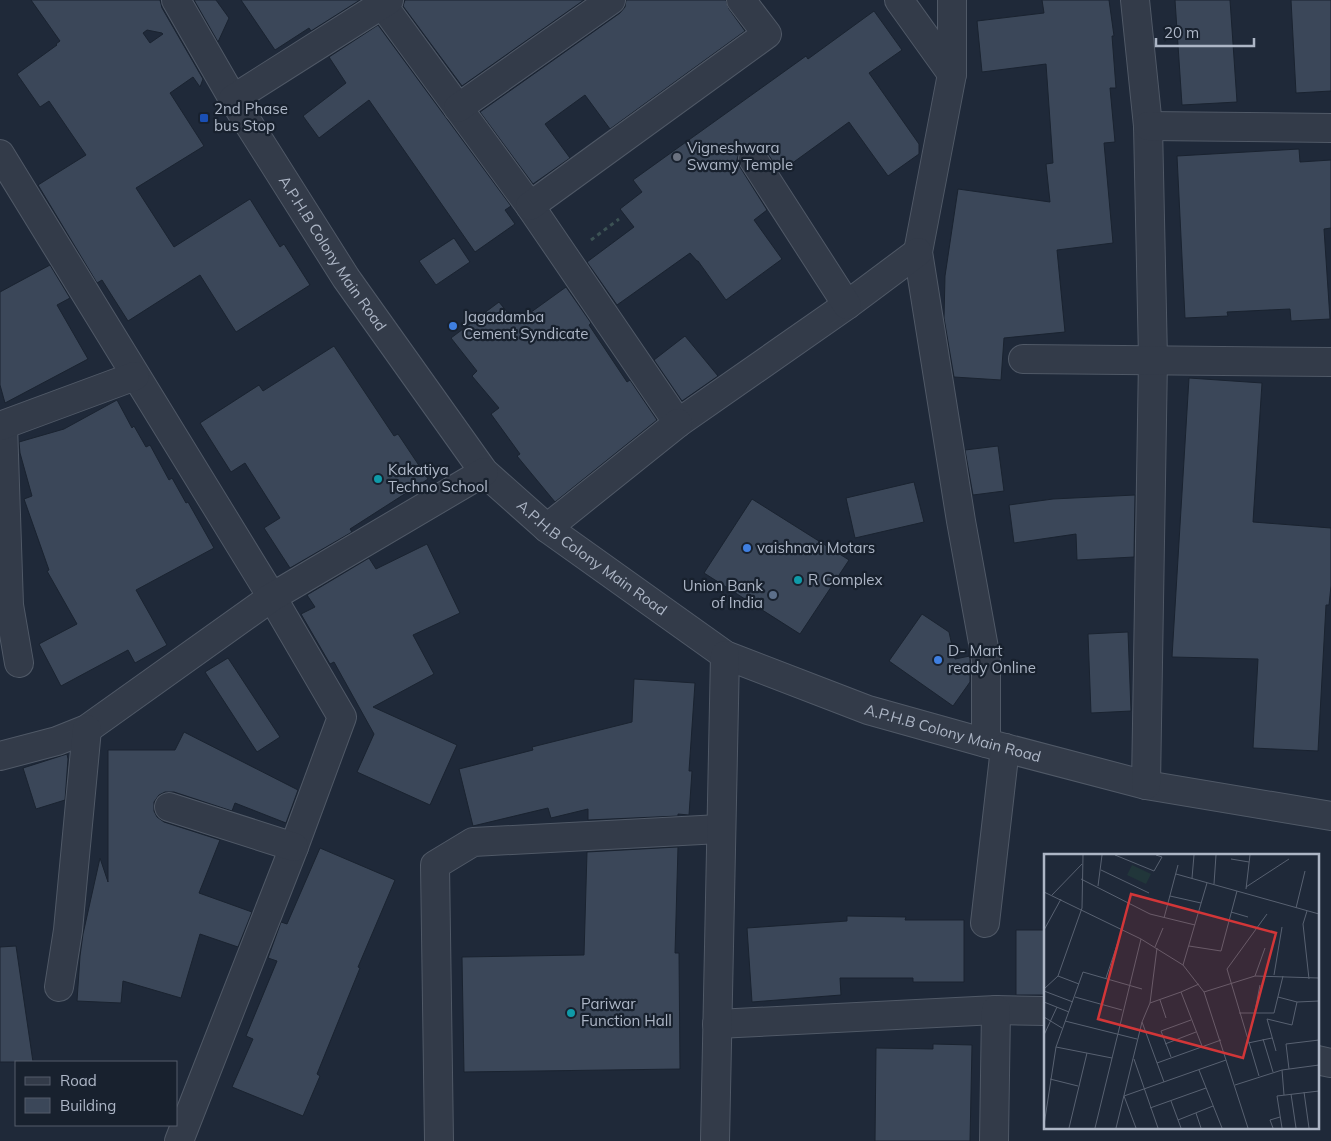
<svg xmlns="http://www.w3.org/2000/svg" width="1331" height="1141" font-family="Mulish,sans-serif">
  <rect width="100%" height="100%" fill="#1f2939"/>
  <!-- building -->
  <path fill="#3b4759" stroke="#1a2330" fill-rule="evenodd" d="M 31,0 L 160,0 L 162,8 L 203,79 L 200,87 L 193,77 L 170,93 L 204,146 L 136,188 L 174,247 L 250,199 L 280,247 L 284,244 L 310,285 L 236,332 L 200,275 L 128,321 L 102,280 L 97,283 L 38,185 L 86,155 L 49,101 L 40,107 L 17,74 L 57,45 L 56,44 L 60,41 ZM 147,30 L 162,33 L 163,34 L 150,43 L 143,33 Z
    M 194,0 L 216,0 L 229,18 L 218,42 Z
    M 241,0 L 360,0 L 311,31 L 309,28 L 275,50 Z
    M 405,0 L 584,0 L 462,86 L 403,6 Z
    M 626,0 L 726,0 L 729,9 L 745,31 L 610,129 L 585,95 L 545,124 L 570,158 L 533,184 L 480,112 L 620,13 L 625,7 Z
    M 1042,0 L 1109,0 L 1114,36 L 1112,36 L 1116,88 L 1110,88 L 1115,142 L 1104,143 L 1113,243 L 1057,250 L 1065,332 L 1004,338 L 1001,380 L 954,377 L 944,318 L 945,276 L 958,189 L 1050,202 L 1046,164 L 1053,163 L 1046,64 L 982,72 L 977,21 L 1044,13 Z
    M 1175,0 L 1230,0 L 1237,102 L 1182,105 Z
    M 1291,0 L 1331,0 L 1331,91 L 1296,93 Z
    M 874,11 L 902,50 L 869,73 L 919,144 L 919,154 L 888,176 L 849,122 L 780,172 L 766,151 L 761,145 L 753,143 L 745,146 L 739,152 L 737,160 L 740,167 L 767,210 L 754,220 L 782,259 L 726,300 L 698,261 L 697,261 L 690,253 L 617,305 L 587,262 L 634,227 L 620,209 L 642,192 L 633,180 L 806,56 L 808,59 Z
    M 378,25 L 511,206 L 505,210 L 515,224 L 475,252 L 369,100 L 319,138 L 303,116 L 346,83 L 329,57 Z
    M 1299,149 L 1300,162 L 1331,160 L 1331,228 L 1324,229 L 1330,319 L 1291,321 L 1290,309 L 1227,312 L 1228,316 L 1185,318 L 1177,156 Z
    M 454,238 L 470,262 L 436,285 L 419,261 Z
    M 50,265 L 70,298 L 57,305 L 88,359 L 5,403 L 0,385 L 0,292 Z
    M 566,287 L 591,323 L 589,325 L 627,382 L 630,380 L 657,420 L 555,502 L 517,456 L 520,454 L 491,414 L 499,408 L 472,376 L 477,371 L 451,338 L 499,302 L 516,323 Z
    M 685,336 L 718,376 L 682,401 L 654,360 Z
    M 334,346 L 394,436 L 398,434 L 428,479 L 350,529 L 352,532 L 290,568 L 264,528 L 280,518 L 245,463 L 231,472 L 200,423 L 259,385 L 263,391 Z
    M 1189,378 L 1262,383 L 1253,522 L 1331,528 L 1331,586 L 1329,605 L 1326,605 L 1318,751 L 1253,748 L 1258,659 L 1172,657 Z
    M 117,400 L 132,428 L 134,426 L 146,447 L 150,445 L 169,480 L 172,478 L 186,503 L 188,502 L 214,548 L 136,590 L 167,645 L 135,663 L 128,650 L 61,686 L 39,644 L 77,624 L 47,571 L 49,570 L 24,499 L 32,496 L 20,453 L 19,442 L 64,429 Z
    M 998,446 L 1004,491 L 973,495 L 965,450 Z
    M 914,482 L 924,522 L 855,538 L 846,498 Z
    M 1135,495 L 1134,557 L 1077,560 L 1076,534 L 1014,543 L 1009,505 L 1053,499 Z
    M 752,499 L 849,560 L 800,634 L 704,573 Z
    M 427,544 L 460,613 L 413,635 L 434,674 L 373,707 L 457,745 L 430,805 L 357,772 L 374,734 L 334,662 L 330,664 L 301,614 L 315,607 L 307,595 L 369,558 L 376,569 Z
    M 922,614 L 949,632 L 955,659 L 970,656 L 970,682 L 953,706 L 889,661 Z
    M 1128,632 L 1131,711 L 1091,713 L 1088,634 Z
    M 228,658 L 280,737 L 257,752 L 205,672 Z
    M 634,679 L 695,683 L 689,771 L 692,771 L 689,815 L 678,814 L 678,816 L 588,820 L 588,809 L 551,818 L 548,808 L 473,826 L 459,769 L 533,750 L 532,747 L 632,722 Z
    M 184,732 L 298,790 L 286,823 L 235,803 L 232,811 L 174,792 L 165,792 L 159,795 L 154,802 L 154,811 L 157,817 L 164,822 L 220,840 L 199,893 L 252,912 L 238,947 L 200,934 L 181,998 L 123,981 L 121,1003 L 77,1001 L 80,956 L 83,934 L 100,858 L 108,882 L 108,750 L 175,750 Z
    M 67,754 L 68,759 L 65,800 L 36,809 L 23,768 Z
    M 678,847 L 675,953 L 679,953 L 680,1069 L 464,1072 L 462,957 L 584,955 L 587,852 Z
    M 320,848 L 395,880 L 358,967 L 360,968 L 317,1074 L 320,1076 L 303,1116 L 232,1087 L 253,1039 L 246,1036 L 277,961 L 268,958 L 281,922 L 287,924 Z
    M 847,916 L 906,917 L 905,920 L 964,920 L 964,982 L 913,982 L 913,978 L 840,978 L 841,995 L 752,1002 L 747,928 L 847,921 Z
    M 1016,930 L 1045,930 L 1045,995 L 1016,995 Z
    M 16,946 L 33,1062 L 0,1062 L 0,947 Z
    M 933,1044 L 972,1045 L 970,1141 L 875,1141 L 876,1048 L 933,1049 Z"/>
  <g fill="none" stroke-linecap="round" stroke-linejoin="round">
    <!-- minor casing -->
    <g stroke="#505967" stroke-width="30">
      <g id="minor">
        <path id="s1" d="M 176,0 L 233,99 L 346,278 L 484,472 L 547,528 L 725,655 L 868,710 L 986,743 L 1146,785 L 1331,816"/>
        <path d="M 899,0 L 952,74"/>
        <path d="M 952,0 L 952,74 L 918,252 L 961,521 L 986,659 L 986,743"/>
        <path d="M 1135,0 L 1148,126 L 1153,359 L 1146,785"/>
        <path d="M 382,4 L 530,206 L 678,423 L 847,305 L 918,252"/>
        <path d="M 233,99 L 389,0"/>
        <path d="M 458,108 L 611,0"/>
        <path d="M 1148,126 L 1331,128"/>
        <path d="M 0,154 L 272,597 L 342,717 L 294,847 L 179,1141"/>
        <path d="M 753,159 L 847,305"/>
        <path d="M 530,206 L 767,34 L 741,0"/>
        <path d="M 1023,359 L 1331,362"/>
        <path d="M 3,425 L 9,605 L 19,663"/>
        <path d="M 0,426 L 135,376"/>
        <path d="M 547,528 L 678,423"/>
        <path d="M 0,756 L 57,741 L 87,729 L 272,597 L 484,472"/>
        <path d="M 169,807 L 294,847"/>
        <path d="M 985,923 L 1005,748"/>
        <path d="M 59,987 L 68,930 L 87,729"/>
        <path d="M 717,1024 L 996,1010 L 1045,1011"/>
        <path d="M 1317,1060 L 1331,1063"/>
        <path d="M 439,1141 L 435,865 L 473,842 L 720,829"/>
        <path d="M 715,1141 L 725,655"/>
        <path d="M 994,1141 L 996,1010"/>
      </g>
    </g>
    <!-- path -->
    <path stroke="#3c5254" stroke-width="3" stroke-dasharray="4 4" stroke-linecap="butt" d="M 591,240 L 619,219"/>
    <!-- minor -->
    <use href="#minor" stroke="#333b49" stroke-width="28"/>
  </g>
  <!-- markers -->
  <rect fill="#1a4fb4" stroke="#18212e" stroke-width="2" x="199" y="113" width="10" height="10" rx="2.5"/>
  <circle fill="#6b7280" stroke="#18212e" stroke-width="2" cx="677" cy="157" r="5"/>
  <g fill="#3f7fe0" stroke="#18212e" stroke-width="2">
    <circle cx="453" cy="326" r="5"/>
    <circle cx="747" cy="548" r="5"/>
    <circle cx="938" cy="660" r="5"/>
  </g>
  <g fill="#0f9aa8" stroke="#18212e" stroke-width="2">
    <circle cx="378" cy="479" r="5"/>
    <circle cx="798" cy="580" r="5"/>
    <circle cx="571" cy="1013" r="5"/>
  </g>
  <circle fill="#5c6f8a" stroke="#18212e" stroke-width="2" cx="773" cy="595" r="5"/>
  <g text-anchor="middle" stroke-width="4.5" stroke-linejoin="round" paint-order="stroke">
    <!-- poi labels -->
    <g font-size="15" fill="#adb6c6" stroke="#18212e" text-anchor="start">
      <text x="214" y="114">2nd Phase<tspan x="214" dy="17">bus Stop</tspan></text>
      <text x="687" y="153">Vigneshwara<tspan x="687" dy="17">Swamy Temple</tspan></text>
      <text x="463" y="322">Jagadamba<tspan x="463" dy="17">Cement Syndicate</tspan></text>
      <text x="388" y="475">Kakatiya<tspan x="388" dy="17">Techno School</tspan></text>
      <text x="757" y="553">vaishnavi Motars</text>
      <text x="808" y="585">R Complex</text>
      <text x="763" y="591" text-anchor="end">Union Bank<tspan x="763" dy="17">of India</tspan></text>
      <text x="948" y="656">D- Mart<tspan x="948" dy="17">ready Online</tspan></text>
      <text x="581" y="1009">Pariwar<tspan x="581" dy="17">Function Hall</tspan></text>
    </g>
    <!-- street labels -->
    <g font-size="15" fill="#adb6c6" stroke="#18212e">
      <text dy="5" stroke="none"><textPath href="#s1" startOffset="298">A.P.H.B Colony Main Road</textPath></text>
      <text dy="5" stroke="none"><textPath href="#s1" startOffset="702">A.P.H.B Colony Main Road</textPath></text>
      <text dy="5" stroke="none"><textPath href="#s1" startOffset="1108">A.P.H.B Colony Main Road</textPath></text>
    </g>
  </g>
  <!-- overview -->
  <g transform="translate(1044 854)">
    <rect width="275" height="275" fill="#1f2939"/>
    <path d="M 88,11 L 107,20 L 102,30 L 83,21 Z" fill="#21363a"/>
    <path fill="none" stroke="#586171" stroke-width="1" d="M 71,1 L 110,17 L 118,3 L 112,1M 187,5 L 205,8M 57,16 L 105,39M 132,20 L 275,60M 148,24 L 150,1M 37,25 L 106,60 L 151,71M 170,30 L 172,1M 54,32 L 58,1M 202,33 L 245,5M 202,35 L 206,1M 0,38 L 97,85 L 139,111 L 160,138 L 204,274M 8,41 L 38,10M 126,42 L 157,49M 252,54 L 261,17M 263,57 L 259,70 L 265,125M 187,58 L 204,63M 120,64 L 134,11M 0,76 L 17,45M 145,92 L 177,97 L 193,37M 111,93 L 119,74M 139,111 L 163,29M 230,121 L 238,73M 14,122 L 35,130M 211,122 L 221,94M 62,124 L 78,76M 0,135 L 14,122 L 38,54 L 39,1M 0,137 L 29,148M 137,138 L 155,130M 160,138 L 211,122 L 275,124M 31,143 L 78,156M 234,143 L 253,148M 116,146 L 122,164M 0,148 L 25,158M 106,149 L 137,138 L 158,192M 211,157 L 216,131M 195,159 L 230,159 L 239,122M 0,163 L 18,174M 223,165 L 248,171 L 253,148 L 275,147M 223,165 L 232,197M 21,167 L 93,185M 98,168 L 120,228M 0,181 L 13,153M 219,185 L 229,218M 204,189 L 228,184M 121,190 L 152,178M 12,193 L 68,204M 127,203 L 117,177 L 147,166M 90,205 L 114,274M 113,209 L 177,186M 245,215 L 242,190 L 275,186M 155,216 L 178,274M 238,216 L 240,241M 215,222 L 183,115 L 223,60M 6,225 L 34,232M 191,231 L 238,216 L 275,211M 260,238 L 265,274M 247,240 L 252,274M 127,247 L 137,274M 106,254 L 162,234M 152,259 L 157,274M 134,266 L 169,252M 0,271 L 12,193 L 39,118 L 98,135M 25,274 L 43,199M 51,274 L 97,85M 72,274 L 98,168 L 106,149 L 113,94M 92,274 L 80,242 L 182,206M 229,274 L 226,266 L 236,263M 238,274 L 233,242 L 275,237"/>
    <path fill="#d23638" fill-opacity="0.15" stroke="#d23638" stroke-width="2.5" d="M 87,40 L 232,79 L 199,204 L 54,165 Z"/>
    <rect width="275" height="275" fill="none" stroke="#adb6c6" stroke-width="2.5"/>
  </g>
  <!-- legend -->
  <rect x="15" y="1061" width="162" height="65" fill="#18212e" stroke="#545d6b"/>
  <rect x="25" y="1077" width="25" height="8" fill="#333b49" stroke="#545d6b"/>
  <text x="60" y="1086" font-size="15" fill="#adb6c6">Road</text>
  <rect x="25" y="1098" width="25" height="15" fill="#3b4759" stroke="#545d6b"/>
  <text x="60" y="1111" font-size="15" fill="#adb6c6">Building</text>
  <!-- scale -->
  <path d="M1156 38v8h98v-8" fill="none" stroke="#adb6c6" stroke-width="2.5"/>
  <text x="1164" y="38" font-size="15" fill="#adb6c6" stroke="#18212e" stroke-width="4" paint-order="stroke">20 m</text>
</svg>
